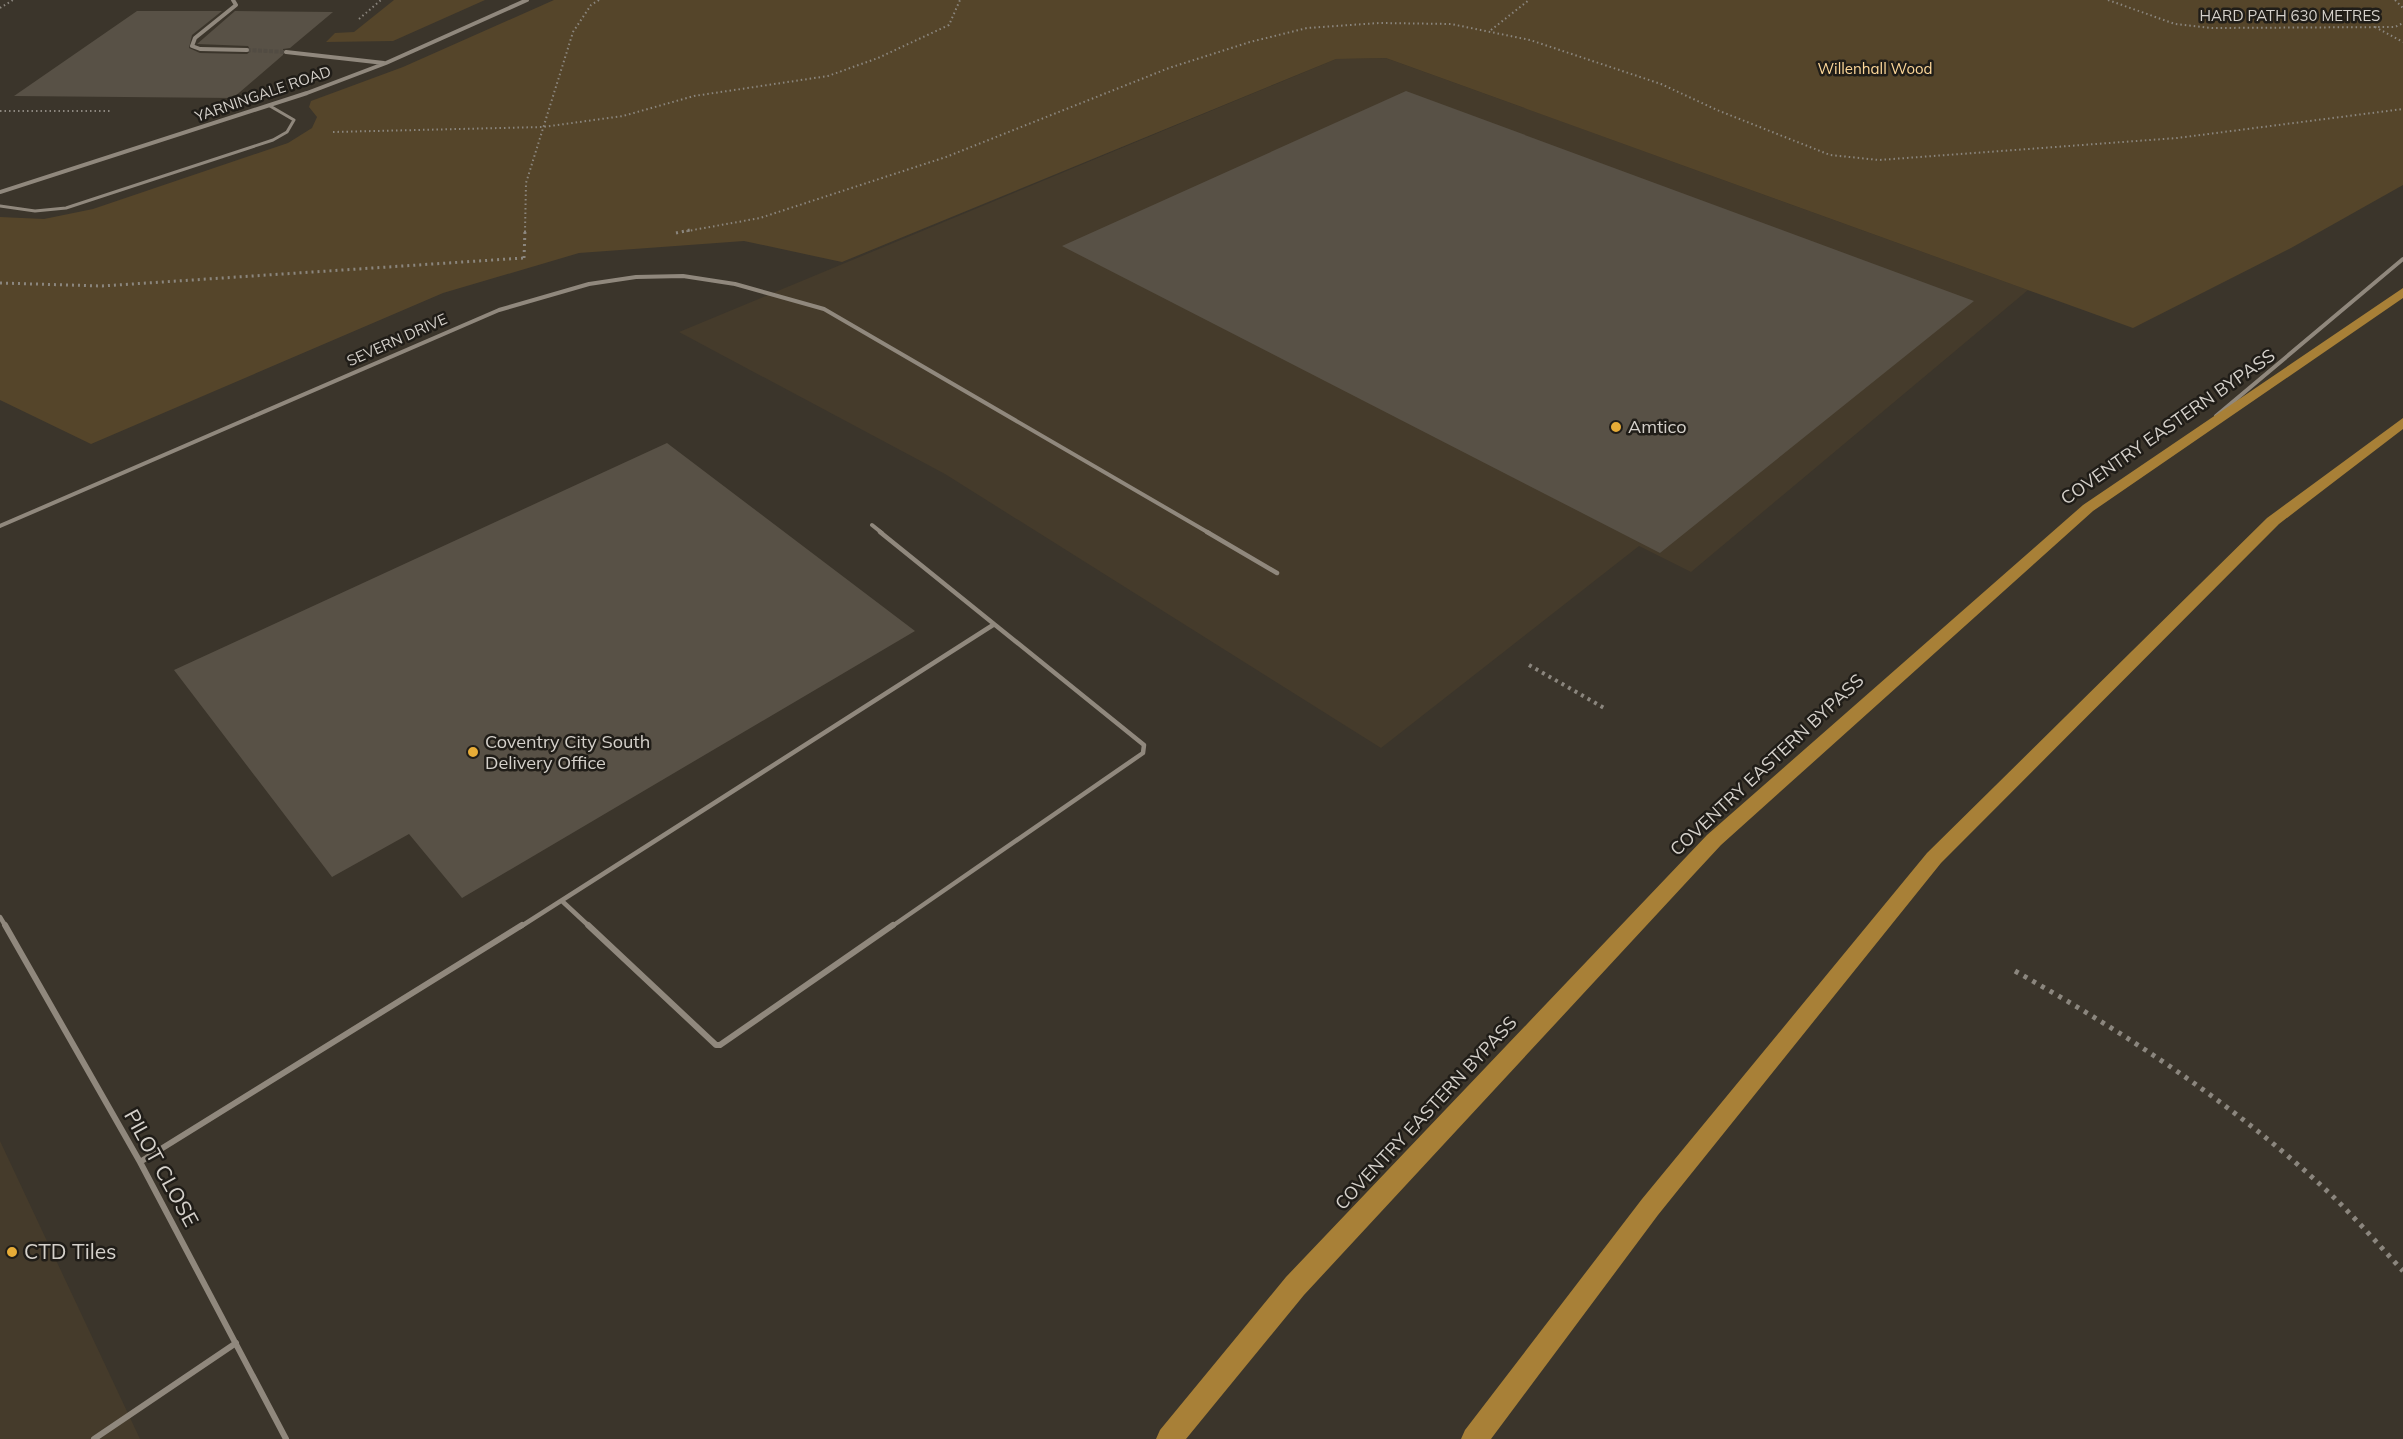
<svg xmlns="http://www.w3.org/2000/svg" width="2403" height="1439" font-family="Mulish,sans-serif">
  <rect width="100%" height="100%" fill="#3b352b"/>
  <!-- built -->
  <path fill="#453b2b" d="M 1386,58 L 2028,290 L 1691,572 L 1639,546 L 1381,748 L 945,474 L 679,332 L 1336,59 Z
    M 0,1141 L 140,1439 L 0,1439 Z"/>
  <!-- green -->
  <path fill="#55452a" d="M 394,0 L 485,0 L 393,41 L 326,42 L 335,33 L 354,32 Z
    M 554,0 L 2403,0 L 2403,185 L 2291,248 L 2133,328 L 1386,58 L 1336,59 L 842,262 L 744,241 L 579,253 L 443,293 L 91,444 L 0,400 L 0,217 L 44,219 L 93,209 L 288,143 L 312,128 L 317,117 L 309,107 L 311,101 L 403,67 Z"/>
  <!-- building -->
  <path fill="#585146" d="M 137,11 L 222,11 L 192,35 L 189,48 L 200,53 L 247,54 L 251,51 L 248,46 L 197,44 L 235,11 L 333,12 L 290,48 L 283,49 L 283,55 L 233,98 L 14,96 Z
    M 1406,91 L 1974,301 L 1660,553 L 1062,246 Z
    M 667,443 L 915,631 L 462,898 L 409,834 L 332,877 L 174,670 Z"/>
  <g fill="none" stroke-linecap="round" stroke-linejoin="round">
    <!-- street-tunnel -->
    <path stroke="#524c43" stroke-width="4" stroke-dasharray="4 1.5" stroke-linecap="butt" d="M 247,50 L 286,52"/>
    <!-- path-far3 -->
    <path stroke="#8b867e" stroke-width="2" stroke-dasharray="1.5 3" stroke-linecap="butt" d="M 2108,0 L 2175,24 L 2212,28 L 2395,27 L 2403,23
      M 2395,0 L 2403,8
      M 0,8 L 13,0
      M 359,19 L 381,0
      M 2375,27 L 2403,42
      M 1491,30 L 1529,0
      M 0,111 L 110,111
      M 333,132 L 543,127 L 623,116 L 694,96 L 828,76 L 878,58 L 949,25 L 960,0
      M 525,232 L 526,183 L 573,32 L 591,5 L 599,0
      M 682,232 L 760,218 L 946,157 L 1169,68 L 1250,42 L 1307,28 L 1379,23 L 1451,24 L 1530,40 L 1661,84 L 1717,110 L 1830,155 L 1879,160 L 2177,138 L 2403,109"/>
    <!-- path-far2 -->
    <path stroke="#8b867e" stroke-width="3" stroke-dasharray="2 4" stroke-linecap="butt" d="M 676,233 L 690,230
      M 524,258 L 525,230
      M 0,283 L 102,286 L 523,258"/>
    <!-- path-far1 -->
    <path stroke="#8b867e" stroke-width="4" stroke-dasharray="3 4.5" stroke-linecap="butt" d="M 1529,665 L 1606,709"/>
    <!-- path -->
    <path stroke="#8b867e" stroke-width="5" stroke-dasharray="4 6" stroke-linecap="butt" d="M 2015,971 C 2124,1032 2232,1103 2324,1188 C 2352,1214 2377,1243 2403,1271"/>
    <!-- lane-far3 -->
    <path stroke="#90887d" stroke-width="3" d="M 0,206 L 35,211 L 66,208 L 273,140 L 287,132 L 294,120 L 270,106"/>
    <!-- lane-far2 -->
    <path stroke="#90887d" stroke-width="4" d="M 2216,416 L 2403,259
      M 872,525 L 882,533
      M 0,526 L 499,310 L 589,284 L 636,277 L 683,276 L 735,284 L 824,309 L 1209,533"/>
    <!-- lane-far1 -->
    <path stroke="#90887d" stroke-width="4.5" d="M 880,532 L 1144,745 L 1143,753 L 891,927
      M 1207,532 L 1277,573
      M 562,901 L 590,927
      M 0,917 L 6,927
      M 520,927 L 993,625"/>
    <!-- lane -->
    <path stroke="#90887d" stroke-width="6" d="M 5,925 L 140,1162 L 286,1439
      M 588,925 L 716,1045 L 720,1045 L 893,925
      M 140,1162 L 522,925
      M 94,1439 L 236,1343"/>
    <!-- street -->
    <path stroke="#90887d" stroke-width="4" d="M 233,0 L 236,5 L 195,38 L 192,46 L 200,49 L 247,50
      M 286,52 L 384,63
      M 0,192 L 307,93 L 386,63 L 527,0"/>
    <!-- highway -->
    <path fill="#a88037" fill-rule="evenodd" d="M 2403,288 L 2403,298 L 2093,511 L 1721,845 L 1304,1295 L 1186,1439 L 1156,1439 L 1160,1430 L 1286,1277 L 1707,835 L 2083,505 Z
      M 2403,418 L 2403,429 L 2279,524 L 1941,863 L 1658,1215 L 1491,1439 L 1461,1439 L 1465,1430 L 1642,1199 L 1927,853 L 2267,518 Z"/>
  </g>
  <!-- markers -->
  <g fill="#e7ac37" stroke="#201d18" stroke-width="2">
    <circle cx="1616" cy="427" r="6"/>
    <circle cx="473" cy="752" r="6"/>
    <circle cx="12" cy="1252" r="6"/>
  </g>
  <g text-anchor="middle" stroke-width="5" stroke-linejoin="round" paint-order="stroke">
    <!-- far-street labels -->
    <g font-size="15" fill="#d5d1cb" stroke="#201d18">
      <text x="2290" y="21">HARD PATH 630 METRES</text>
      <text transform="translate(263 94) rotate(-19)" y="5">YARNINGALE ROAD</text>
      <text transform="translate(397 340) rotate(-24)" y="5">SEVERN DRIVE</text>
    </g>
    <!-- far-park labels -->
    <g font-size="15" fill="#fdd799" stroke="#201d18">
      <text x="1875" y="74">Willenhall Wood</text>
    </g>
    <!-- poi labels -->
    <g font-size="18" fill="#d5d1cb" stroke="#201d18" text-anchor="start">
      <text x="1628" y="433">Amtico</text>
      <text x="485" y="748">Coventry City South<tspan x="485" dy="21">Delivery Office</tspan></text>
    </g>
    <!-- street labels -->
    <g font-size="18" fill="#d5d1cb" stroke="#201d18">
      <text transform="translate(2168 427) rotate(-35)" y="6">COVENTRY EASTERN BYPASS</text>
      <text transform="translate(1767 765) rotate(-43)" y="6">COVENTRY EASTERN BYPASS</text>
      <text transform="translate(1426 1113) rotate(-47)" y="6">COVENTRY EASTERN BYPASS</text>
    </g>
    <!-- near-street labels -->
    <g font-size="21" fill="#d5d1cb" stroke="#201d18">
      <text transform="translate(161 1168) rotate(61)" y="7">PILOT CLOSE</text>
    </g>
    <!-- near-poi labels -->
    <g font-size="21" fill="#d5d1cb" stroke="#201d18" text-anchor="start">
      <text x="24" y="1259">CTD Tiles</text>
    </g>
  </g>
</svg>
